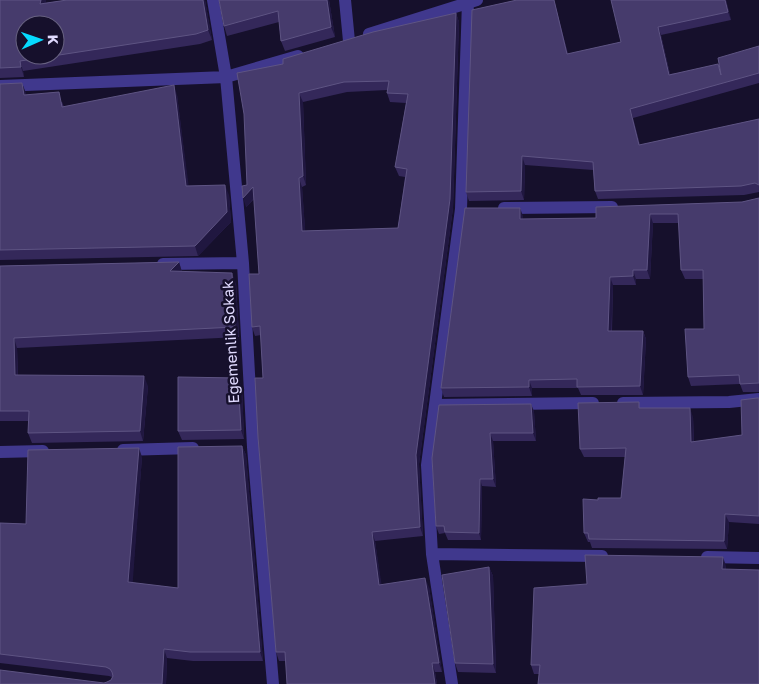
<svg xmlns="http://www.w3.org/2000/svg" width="759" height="684" font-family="'Golos Text',sans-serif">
  <rect width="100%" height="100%" fill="#16102c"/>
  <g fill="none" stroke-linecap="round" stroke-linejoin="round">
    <!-- minor -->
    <path stroke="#40388d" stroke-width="12" d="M 213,0 L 226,77 L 243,263 L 253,447 L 273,684
      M 345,0 L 349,41
      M 369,34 L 477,0
      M 0,86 L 226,77 L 298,56
      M 504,208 L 612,207
      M 163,264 L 243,263
      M 623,403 L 729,402 L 759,399
      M 436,405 L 593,403
      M 123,450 L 193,448
      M 0,452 L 43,451
      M 432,554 L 602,556
      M 707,557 L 759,558
      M 452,684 L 432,554 L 427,465 L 461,209 L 468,2"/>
  </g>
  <!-- wall -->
  <path fill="#34285a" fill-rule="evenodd" d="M 0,0 L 46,0 L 45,3 L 67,0 L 205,0 L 212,40 L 200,44 L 23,71 L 24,77 L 0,78 Z
    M 219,0 L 331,0 L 329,0 L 335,37 L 285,51 L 281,41 L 279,22 L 227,36 L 224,26 Z
    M 517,0 L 554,0 L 568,54 L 621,42 L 726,0 L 731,20 L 661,35 L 670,74 L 719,68 L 759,46 L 759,83 L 633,118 L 640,145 L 759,119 L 759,192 L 744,195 L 598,199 L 595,191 L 593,170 L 525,165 L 524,200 L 469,201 L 466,192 Z
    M 456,13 L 459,22 L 453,208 L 419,464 L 423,536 L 375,541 L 381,585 L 429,587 L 442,672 L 435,672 L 437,684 L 287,684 L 286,661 L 279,661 L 276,652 L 261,335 L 255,336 L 252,327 L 259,274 L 254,199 L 246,207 L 247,185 L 283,64 ZM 387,90 L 387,93 L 390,102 L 406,103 L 395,167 L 399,176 L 405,177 L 398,228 L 305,231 L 302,187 L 306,185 L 303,102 L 347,92 Z
    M 22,83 L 26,95 L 62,102 L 64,107 L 177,95 L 188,186 L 229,195 L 231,222 L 198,256 L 0,260 L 0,84 Z
    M 759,198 L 759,392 L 743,392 L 740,384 L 691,386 L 688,377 L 704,329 L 704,279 L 685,279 L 681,270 L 679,223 L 653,223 L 650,279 L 636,279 L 636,285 L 613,285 L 612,331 L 643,331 L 646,339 L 643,395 L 581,395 L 578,388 L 532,388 L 532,396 L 444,397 L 441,388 L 523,216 L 523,219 L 596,218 L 742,202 Z
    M 179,262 L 182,272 L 236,283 L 239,337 L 17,348 L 18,375 L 148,386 L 143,441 L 32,443 L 28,433 L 29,421 L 0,421 L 0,266 Z
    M 242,387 L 244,439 L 182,440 L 178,431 Z
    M 757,398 L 759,398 L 759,524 L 729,522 L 727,549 L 592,548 L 590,542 L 588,542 L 584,533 L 598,500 L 621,498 L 625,457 L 584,457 L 580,449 L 641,408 L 693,417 L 694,442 L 742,435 Z
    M 531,404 L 534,412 L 536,441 L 493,441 L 496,487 L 482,486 L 481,540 L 448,540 L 445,533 L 439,534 L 436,526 L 432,458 Z
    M 242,446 L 246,455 L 263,661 L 193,661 L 167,658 L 166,684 L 104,683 L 107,682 L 111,680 L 112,677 L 109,676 L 0,663 L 0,523 L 26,524 L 142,457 L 132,583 L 178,588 Z
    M 726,566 L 726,569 L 539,674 L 534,674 L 531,665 L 587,584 Z
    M 489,567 L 493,576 L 496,673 L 458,672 L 455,663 Z"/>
  <!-- shaded-wall -->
  <path fill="#201740" d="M 41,0 L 46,0 L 44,14 L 40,4 Z
    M 203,0 L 205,0 L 212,40 L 208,30 Z
    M 327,0 L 329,0 L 335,37 L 331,27 Z
    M 554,0 L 570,63 L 567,54 Z
    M 725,0 L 726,0 L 731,20 L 728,12 Z
    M 456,13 L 459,22 L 453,208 L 419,464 L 423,536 L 420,527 L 416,455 Z
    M 658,27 L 661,35 L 672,83 L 669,75 Z
    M 20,61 L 23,71 L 24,77 L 21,67 Z
    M 22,83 L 26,93 L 27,105 L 24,95 Z
    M 174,85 L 177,95 L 190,196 L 186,186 Z
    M 299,93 L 303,102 L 306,185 L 303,176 Z
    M 630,109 L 633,118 L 642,154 L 639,145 Z
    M 522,156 L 525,165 L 524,200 L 521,191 Z
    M 299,178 L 302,187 L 306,240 L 302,231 Z
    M 225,185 L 229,195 L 231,222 L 198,256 L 195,246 Z
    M 253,187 L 256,196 L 246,207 L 243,198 Z
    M 520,208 L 523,216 L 523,228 L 520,219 Z
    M 650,214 L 653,223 L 650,279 L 647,270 Z
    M 179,262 L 182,272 L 170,271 Z
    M 633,270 L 636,279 L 636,285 L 633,276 Z
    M 232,273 L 236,283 L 239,337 L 235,327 Z
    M 610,277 L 613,285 L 611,340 L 608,331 Z
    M 643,331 L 646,339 L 643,395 L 640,386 Z
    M 14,338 L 17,348 L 18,385 L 15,375 Z
    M 144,376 L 148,386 L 143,441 L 140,431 Z
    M 238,378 L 242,387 L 244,439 L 241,430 Z
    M 529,380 L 532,388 L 532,396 L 529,387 Z
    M 531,404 L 534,412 L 536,441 L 533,433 Z
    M 690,408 L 693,417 L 694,451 L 691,442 Z
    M 490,433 L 493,441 L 496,487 L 493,479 Z
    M 242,446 L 246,455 L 263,661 L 260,652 Z
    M 139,448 L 142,457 L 132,592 L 128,582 Z
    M 480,479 L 482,486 L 481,540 L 479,533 Z
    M 725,514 L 729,522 L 727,549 L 724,541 Z
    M 372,532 L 375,541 L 383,594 L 379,585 Z
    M 723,557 L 726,566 L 725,578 L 722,569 Z
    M 489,567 L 493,576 L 496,673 L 493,664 Z
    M 425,578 L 429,587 L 442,672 L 439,663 Z
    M 164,649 L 167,658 L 166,684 L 162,684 Z
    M 432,663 L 435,672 L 437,684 L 435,684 Z"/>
  <!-- building -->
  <path fill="#463b6c" stroke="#5e5483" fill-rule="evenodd" d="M 0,0 L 41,0 L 40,4 L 67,0 L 203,0 L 208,30 L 196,34 L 20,61 L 21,67 L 0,68 ZM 25,25 L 55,25 L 55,55 L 25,55 Z
    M 219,0 L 327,0 L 331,27 L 281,41 L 278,11 L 224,26 Z
    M 517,0 L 554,0 L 567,54 L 621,42 L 611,0 L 725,0 L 728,12 L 658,27 L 669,75 L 718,64 L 721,75 L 718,58 L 759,46 L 759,73 L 630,109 L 639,145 L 759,119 L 759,185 L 755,183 L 741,186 L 595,191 L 593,162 L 522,156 L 521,191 L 466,192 L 472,10 Z
    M 456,13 L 450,199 L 416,455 L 420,527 L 372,532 L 379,585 L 425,578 L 439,663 L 432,663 L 435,684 L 287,684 L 285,652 L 276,652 L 258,437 L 255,378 L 263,378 L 260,326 L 252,327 L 249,274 L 259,274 L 253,187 L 243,198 L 242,186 L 247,185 L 244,114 L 237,73 L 283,64 L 283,59 L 373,32 ZM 389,81 L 387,93 L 408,94 L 395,167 L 407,169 L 398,228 L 302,231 L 299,178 L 303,176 L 299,93 L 344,82 Z
    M 22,83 L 24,95 L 59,92 L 62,107 L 174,85 L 186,186 L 225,185 L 227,212 L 195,246 L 0,250 L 0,84 Z
    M 759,198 L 759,383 L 740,384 L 739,375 L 688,377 L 685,329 L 704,329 L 703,270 L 681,270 L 678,214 L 650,214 L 647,270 L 633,270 L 633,276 L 610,277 L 608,331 L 643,331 L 640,386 L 577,387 L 577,379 L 529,380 L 529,387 L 441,388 L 465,208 L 520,208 L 520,219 L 596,218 L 596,207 L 742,202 Z
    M 179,262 L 170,271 L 232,273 L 235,327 L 14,338 L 15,375 L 144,376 L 140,431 L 28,433 L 29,411 L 0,411 L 0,266 Z
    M 178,377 L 238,378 L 241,430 L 178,431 Z
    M 757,398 L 759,398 L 759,516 L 725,514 L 724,541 L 589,539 L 588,533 L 584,533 L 583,499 L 598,500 L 598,498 L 621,498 L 626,448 L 580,449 L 578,403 L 639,402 L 639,408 L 690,408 L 691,442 L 742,435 L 741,400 Z
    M 531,404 L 533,433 L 490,433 L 493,479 L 480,479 L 479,533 L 445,532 L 444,526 L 436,526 L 432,458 L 439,405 Z
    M 242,446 L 260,652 L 190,652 L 164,649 L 162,684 L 0,684 L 0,670 L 104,683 L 107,682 L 111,680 L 113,676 L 112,672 L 110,669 L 106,667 L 0,654 L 0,523 L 26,524 L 28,450 L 139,448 L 128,582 L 178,588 L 178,447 Z
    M 585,555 L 723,557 L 722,569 L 759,570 L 759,684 L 538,684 L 540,665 L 531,665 L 534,588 L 587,584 Z
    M 489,567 L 493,664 L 455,663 L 442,575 Z"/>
  <g text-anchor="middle" stroke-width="5" stroke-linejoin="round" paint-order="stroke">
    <!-- street labels -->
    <g font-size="15" fill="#e0daff" stroke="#16102c">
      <text transform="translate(231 342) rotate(-93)" y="5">Egemenlik Sokak</text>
    </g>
  </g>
  <!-- north arrow -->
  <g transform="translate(40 40) rotate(88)"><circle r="24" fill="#16102c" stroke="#676180"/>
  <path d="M0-4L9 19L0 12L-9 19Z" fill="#06daff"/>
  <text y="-8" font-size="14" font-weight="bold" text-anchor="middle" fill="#e0daff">K</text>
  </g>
</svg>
